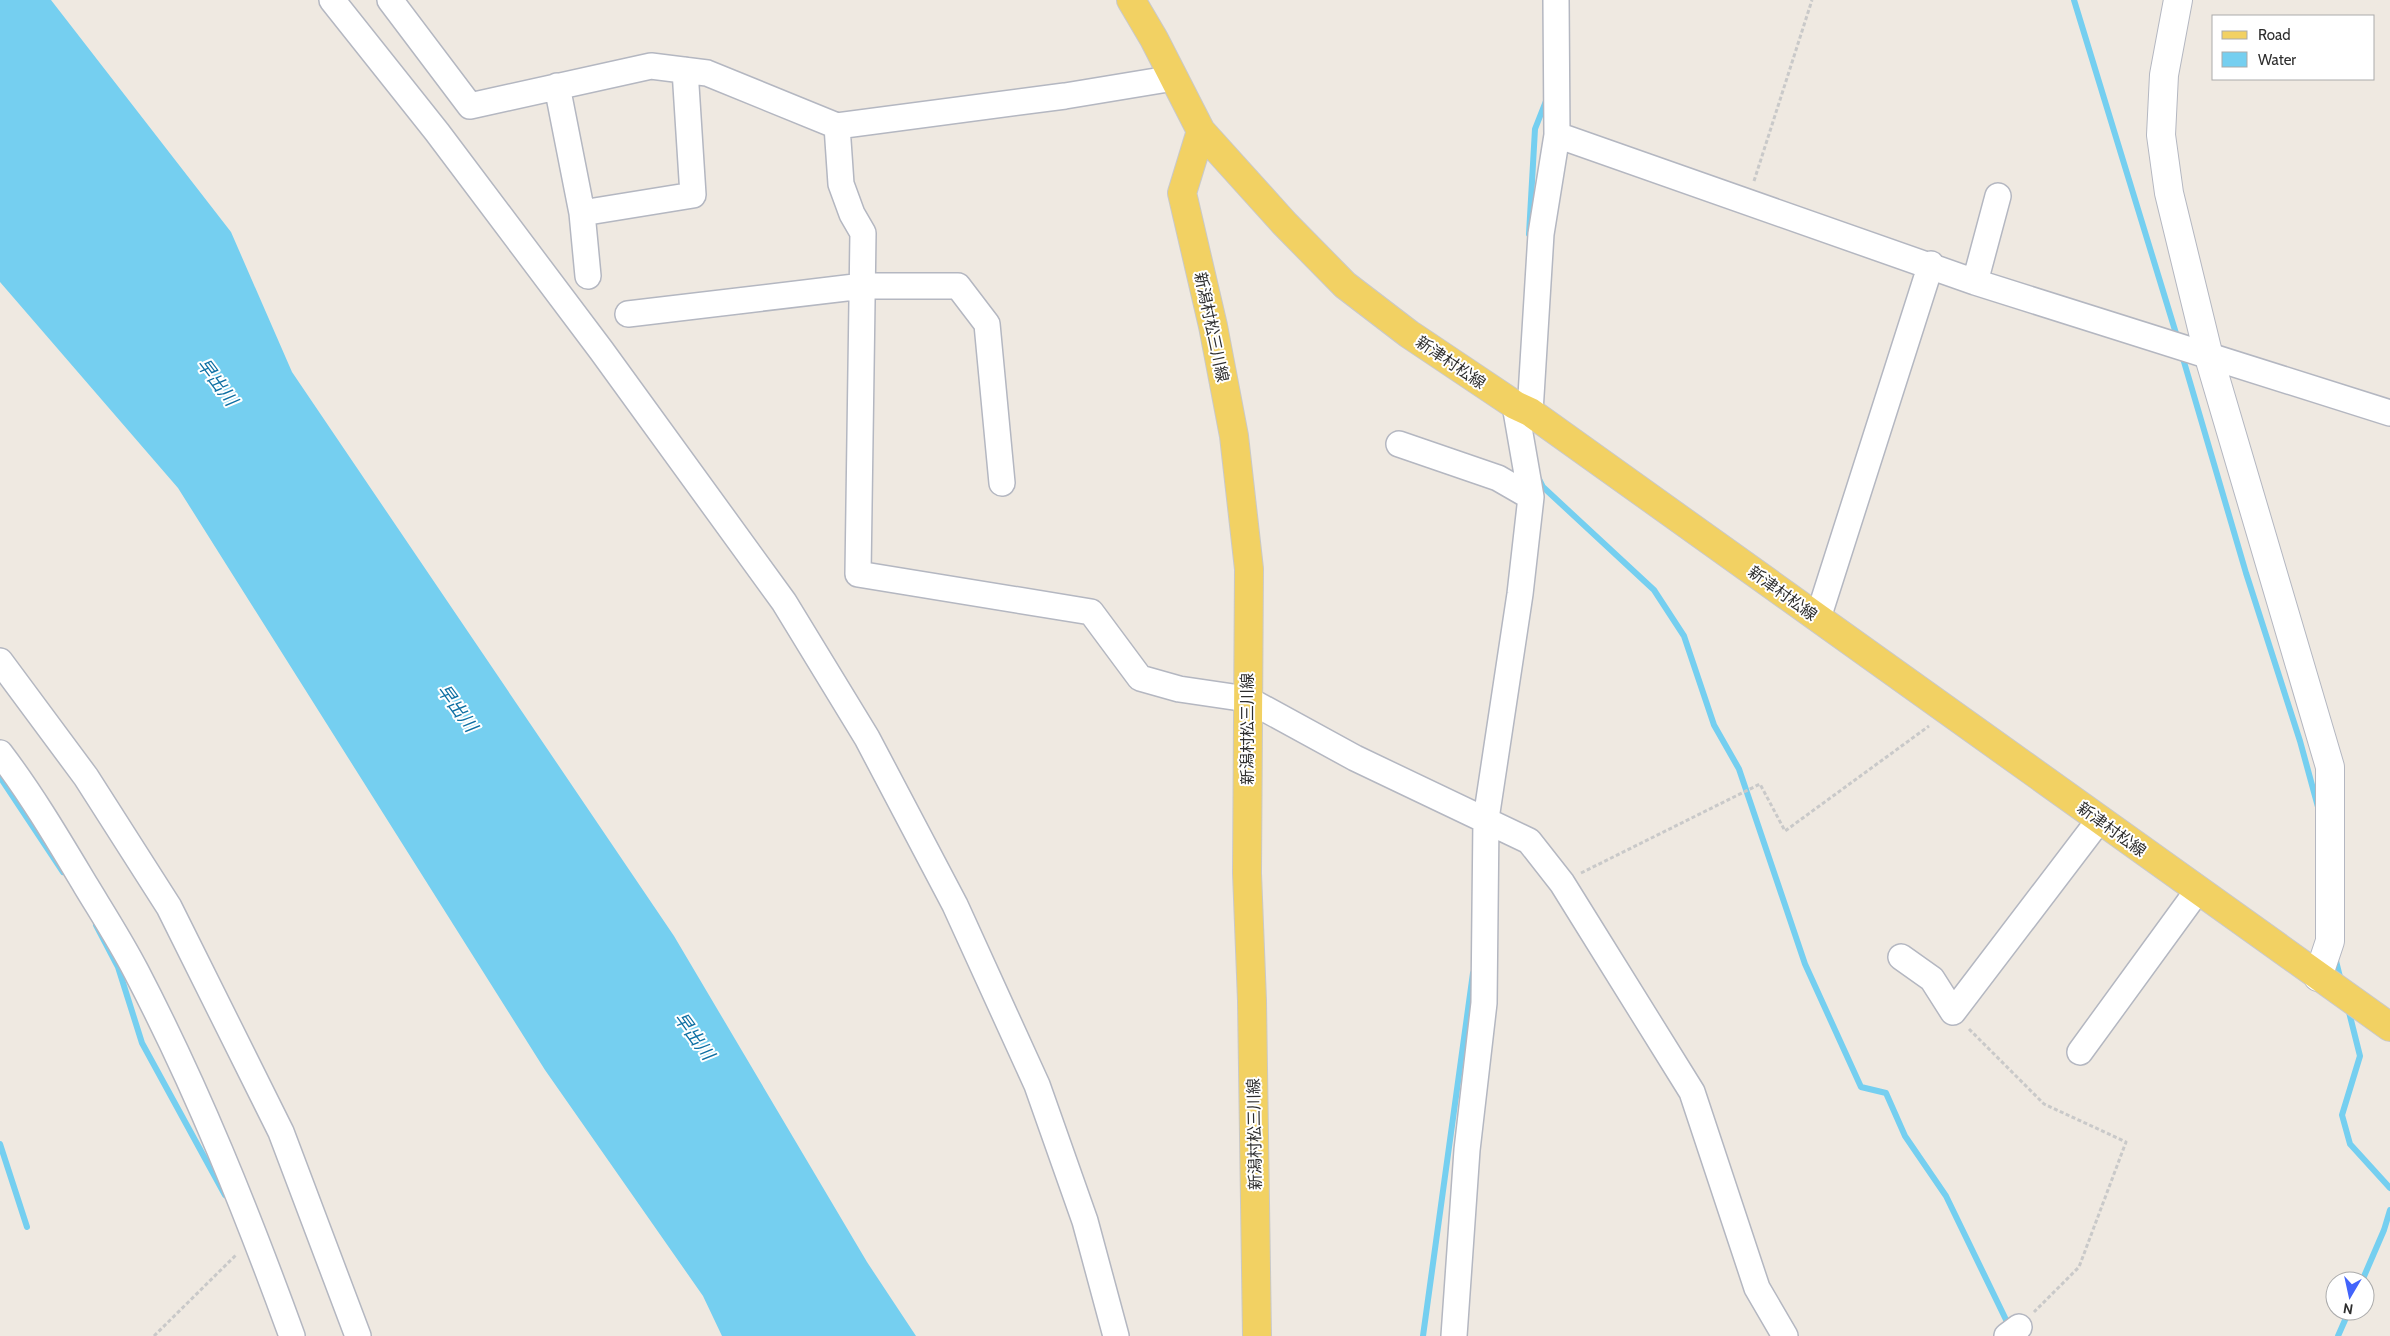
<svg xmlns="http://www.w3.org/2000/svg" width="2390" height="1336" font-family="Cabin,'Noto Sans JP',sans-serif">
  <rect width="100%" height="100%" fill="#efe9e1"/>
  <!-- water -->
  <path fill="#75cff0" d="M 0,0 L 51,0 L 231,232 L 292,372 L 674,936 L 867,1262 L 916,1336 L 722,1336 L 703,1296 L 545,1070 L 178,488 L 0,282 Z"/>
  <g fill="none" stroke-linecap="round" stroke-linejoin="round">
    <!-- stream -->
    <path stroke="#75cff0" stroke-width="6" d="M 2074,0 L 2178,340
      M 1529,234 L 1535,129 L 1546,101
      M 2182,355 L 2246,573 L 2300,741 L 2318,807
      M 1538,477 L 1543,487 L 1654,590 L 1684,636 L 1714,725 L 1739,769 L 1805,964 L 1861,1087 L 1886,1093 L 1905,1136 L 1946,1196 L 2010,1328
      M 0,777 L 63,872
      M 96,925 L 118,967 L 142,1043 L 225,1195
      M 2335,957 L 2341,981
      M 2348,1008 L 2360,1056 L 2342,1115 L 2350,1144 L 2390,1188
      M 0,1144 L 27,1227
      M 2362,1281 L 2384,1230 L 2390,1210
      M 1423,1336 L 1473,973
      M 2338,1336 L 2349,1311"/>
    <!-- street casing -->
    <g stroke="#b4b7c1" stroke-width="28">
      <path id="street" d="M 332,0 L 437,132 L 601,350 L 784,602 L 867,738 L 955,905 L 1037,1085 L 1085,1221 L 1116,1336
        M 390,0 L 470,106 L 651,66 L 707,73 L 837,126 L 1065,96 L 1174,78
        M 557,86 L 582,213 L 588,276
        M 837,126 L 841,184 L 852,214 L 863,233 L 858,574 L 1091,612 L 1140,678 L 1179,689 L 1247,699 L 1355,758 L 1529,841 L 1562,883 L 1692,1092 L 1757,1288 L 1785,1336
        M 1557,135 L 1975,282 L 2390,413
        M 582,213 L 693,195 L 685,70
        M 1975,282 L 1998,196
        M 628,314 L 863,286 L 958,286 L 987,324 L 1002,483
        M 1530,412 L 1541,234 L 1557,135 L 1556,0
        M 1399,444 L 1498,478 L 1531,497
        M 1818,618 L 1931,264
        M 0,661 L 86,777 L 169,907 L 281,1132 L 358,1336
        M 0,753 C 32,795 59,841 86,886 C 103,914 121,942 136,971 C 198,1090 246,1210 292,1336
        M 1901,957 L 1932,979 L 1953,1012 L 2100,819
        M 2080,1052 L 2198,890
        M 1454,1336 L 1467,1150 L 1484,1003 L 1486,819 L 1520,594 L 1531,497 L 1515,405
        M 2007,1336 L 2019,1327"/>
    </g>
    <!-- secondary casing -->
    <g stroke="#b4b7c1" stroke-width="30">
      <path id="secondary" d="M 2178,0 L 2164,75 L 2161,135 L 2169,193 L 2209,357 L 2330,767 L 2330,941 L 2318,977"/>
    </g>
    <!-- primary casing -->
    <g stroke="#c9c9c9" stroke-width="30">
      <path id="primary" d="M 1131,0 L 1154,39 L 1201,131 L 1284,223 L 1345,285 L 1409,334 L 1515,405 L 1530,412 L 2390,1027
        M 1201,131 L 1182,193 L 1213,326 L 1234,436 L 1249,569 L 1247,873 L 1252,1001 L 1257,1336"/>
    </g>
    <!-- path -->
    <path stroke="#c9c9c9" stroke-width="3" stroke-dasharray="4 2.5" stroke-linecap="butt" d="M 1754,181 L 1812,0
      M 1581,873 L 1760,784 L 1785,831 L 1929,726
      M 1969,1029 L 2044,1104 L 2126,1142 L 2079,1267 L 2034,1312
      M 154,1336 L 237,1254"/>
    <!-- street -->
    <use href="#street" stroke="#fff" stroke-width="25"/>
    <!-- secondary -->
    <use href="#secondary" stroke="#fff" stroke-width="28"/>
    <!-- primary -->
    <use href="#primary" stroke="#f2d163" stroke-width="28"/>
  </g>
  <g text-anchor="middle" stroke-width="4" stroke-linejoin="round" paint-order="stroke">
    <!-- street labels -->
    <g font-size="16" fill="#2e2e2e" stroke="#fff">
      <text transform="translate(1212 327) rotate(78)" y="6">新潟村松三川線</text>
      <text transform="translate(1451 362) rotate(34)" y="6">新津村松線</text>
      <text transform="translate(1783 593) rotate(36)" y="6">新津村松線</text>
      <text transform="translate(1247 729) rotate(-90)" y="6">新潟村松三川線</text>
      <text transform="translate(2112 829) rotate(36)" y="6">新津村松線</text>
      <text transform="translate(1254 1134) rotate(-91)" y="6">新潟村松三川線</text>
    </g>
    <!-- water labels -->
    <g font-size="18" font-style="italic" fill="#0d6fa3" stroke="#fff">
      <text transform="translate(217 382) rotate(53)" y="6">早出川</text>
      <text transform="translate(457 708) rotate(54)" y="6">早出川</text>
      <text transform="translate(694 1036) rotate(54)" y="6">早出川</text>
    </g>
  </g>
  <!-- legend -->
  <rect x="2212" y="15" width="162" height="65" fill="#ffffff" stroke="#ababab"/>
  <rect x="2222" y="31" width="25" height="8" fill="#f2d163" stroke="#ababab"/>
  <text x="2258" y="40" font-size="15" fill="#2e2e2e">Road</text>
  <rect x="2222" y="52" width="25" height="15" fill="#75cff0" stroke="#ababab"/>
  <text x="2258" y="65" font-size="15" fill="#2e2e2e">Water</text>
  <!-- north arrow -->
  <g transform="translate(2350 1296) rotate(189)"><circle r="24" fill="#ffffff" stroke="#ababab"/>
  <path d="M0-4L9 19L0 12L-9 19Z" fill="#4264fb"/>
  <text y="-8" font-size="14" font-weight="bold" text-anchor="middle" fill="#2e2e2e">N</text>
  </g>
</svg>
